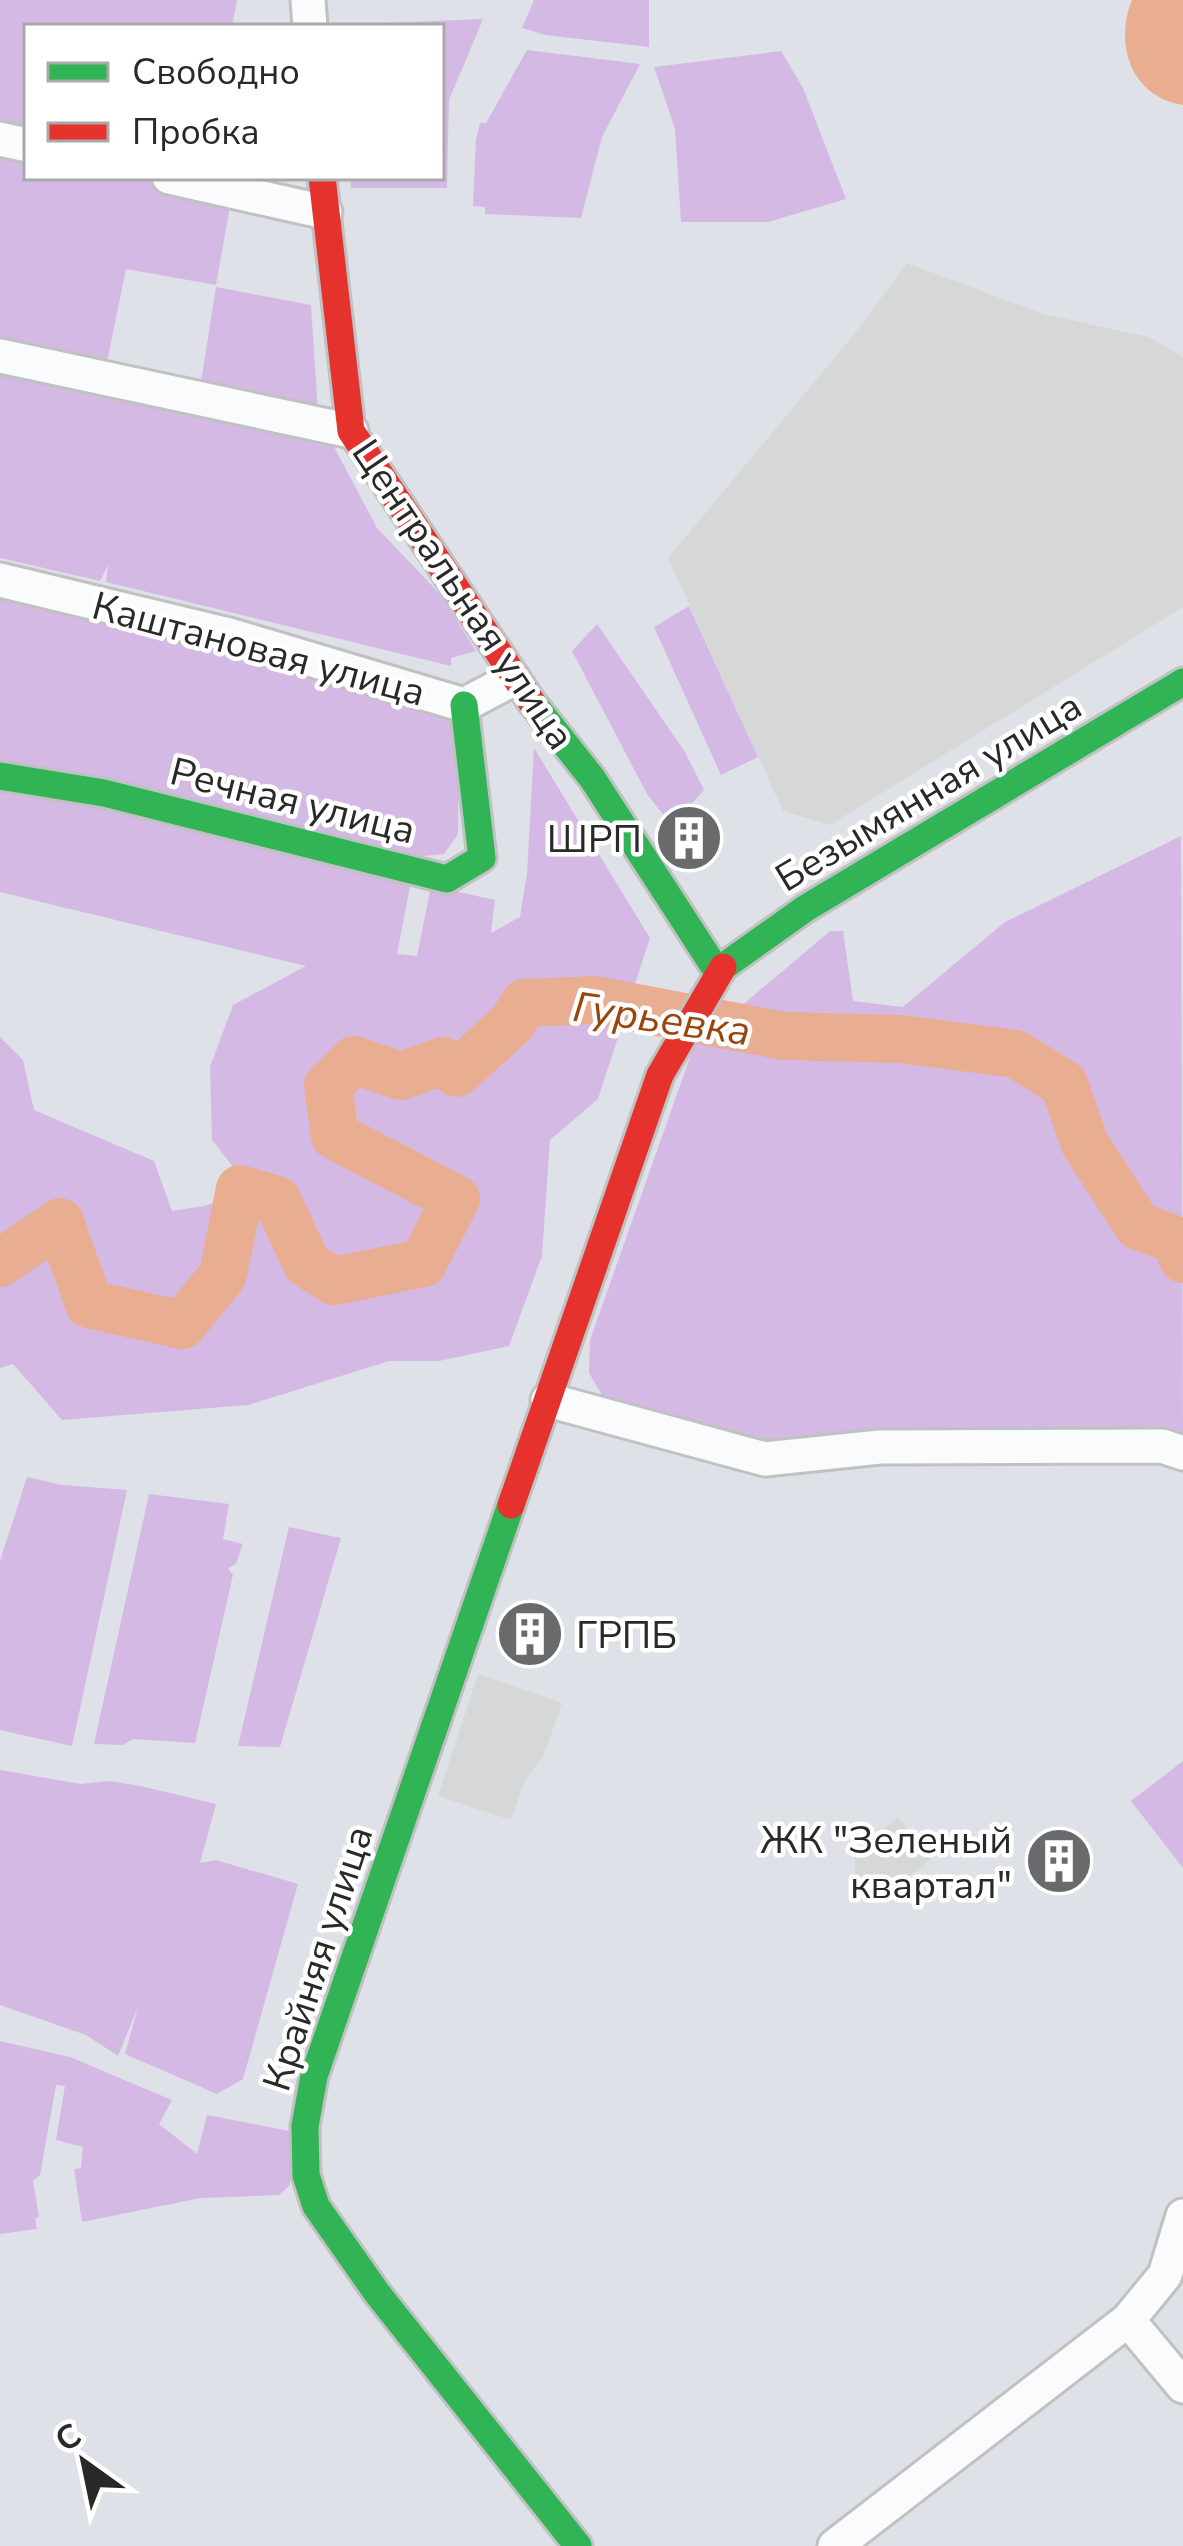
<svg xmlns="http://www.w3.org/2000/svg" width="1183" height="2546" font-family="'Nunito Sans',sans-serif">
  <rect width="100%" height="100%" fill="#dee2e8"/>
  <!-- industrial -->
  <path fill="#d5d8d6" d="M 907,263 L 1043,314 L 1149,337 L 1183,357 L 1183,607 L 830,825 L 783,811 L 668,558 L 851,338 Z
    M 478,1674 L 562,1703 L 544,1755 L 525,1780 L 511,1820 L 438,1796 Z
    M 898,1817 L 931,1859 L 891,1891 L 871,1894 L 855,1880 L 855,1854 Z"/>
  <!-- green -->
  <path fill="#d5b9e5" d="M 0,0 L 237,0 L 232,27 L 27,27 L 27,126 L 0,121 Z
    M 534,0 L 649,0 L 649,47 L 545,35 L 522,28 Z
    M 483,19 L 449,100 L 447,188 L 351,188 L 350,177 L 441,177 L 441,27 L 337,25 Z
    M 527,50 L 640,64 L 602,137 L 581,218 L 485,214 L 485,207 L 473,206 L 476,139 L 480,123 L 486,123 Z
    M 781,51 L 803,88 L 846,199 L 768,222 L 681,222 L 675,129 L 654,67 Z
    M 0,141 L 27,147 L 27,177 L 171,177 L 233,190 L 216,285 L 126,269 L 106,367 L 0,343 Z
    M 216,287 L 311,305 L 318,412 L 200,388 Z
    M 0,364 L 331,441 L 377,528 L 441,595 L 476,651 L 451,658 L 451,666 L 106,582 L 108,565 L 100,581 L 0,558 Z
    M 0,580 L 459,696 L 458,834 L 444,854 L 423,856 L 0,764 Z
    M 689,606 L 758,757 L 721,775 L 654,627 Z
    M 597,624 L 685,752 L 704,790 L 672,826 L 647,794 L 572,651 Z
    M 534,748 L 650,938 L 598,1099 L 550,1140 L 542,1256 L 509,1346 L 439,1361 L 389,1361 L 248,1405 L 62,1420 L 13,1364 L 0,1368 L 0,1037 L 23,1060 L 34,1110 L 154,1161 L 172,1211 L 204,1206 L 251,1190 L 212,1140 L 210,1067 L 233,1005 L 306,966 L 0,892 L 0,782 L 411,881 L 397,954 L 417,956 L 431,886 L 495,900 L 491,933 L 520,917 L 527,873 Z
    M 1181,836 L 1183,1434 L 764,1443 L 606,1402 L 589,1373 L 590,1340 L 694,1046 L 830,931 L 843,931 L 853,1001 L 903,1007 L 1005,922 Z
    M 27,1477 L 62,1485 L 127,1490 L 72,1746 L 0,1730 L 0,1561 Z
    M 149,1494 L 229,1504 L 223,1539 L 243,1544 L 236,1564 L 228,1568 L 233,1575 L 195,1743 L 133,1739 L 123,1745 L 94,1744 Z
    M 289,1527 L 341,1538 L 280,1747 L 238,1746 Z
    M 1183,1761 L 1183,1868 L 1131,1801 Z
    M 0,1770 L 81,1784 L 109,1781 L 141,1786 L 216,1804 L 200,1863 L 216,1860 L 298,1884 L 243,2079 L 217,2094 L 125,2054 L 138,2007 L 118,2056 L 86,2035 L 0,2005 Z
    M 0,2041 L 70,2057 L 172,2100 L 159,2124 L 197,2154 L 207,2115 L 290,2131 L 290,2185 L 279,2195 L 201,2198 L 82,2222 L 74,2169 L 81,2168 L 83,2147 L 56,2140 L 65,2086 L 56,2085 L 40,2175 L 33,2181 L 39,2217 L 35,2218 L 37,2229 L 0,2234 Z"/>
  <!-- water -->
  <path fill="#e9ad92" d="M 1132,0 L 1183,0 L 1183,105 C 1131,97 1114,44 1132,0 Z"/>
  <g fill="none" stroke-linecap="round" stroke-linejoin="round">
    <!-- river -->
    <path stroke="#e9ad92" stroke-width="48" d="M 0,1263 L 60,1222 L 89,1304 L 182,1325 L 223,1275 L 240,1189 L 277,1200 L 307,1264 L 334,1281 L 423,1263 L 456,1199 L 335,1136 L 328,1086 L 354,1060 L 401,1076 L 443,1061 L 457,1073 L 511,1024 L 525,1003 L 595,1000 L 784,1036 L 900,1039 L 1016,1054 L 1064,1084 L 1085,1144 L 1138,1226 L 1176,1240 L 1183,1259"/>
    <!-- street casing -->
    <g stroke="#c0c1c1" stroke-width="39">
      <path id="street" d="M 308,0 L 310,27
        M 0,139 L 27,145
        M 169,177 L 325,212
        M 0,356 L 351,431
        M 0,580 L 229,635 L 464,705 L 513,679
        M 548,1400 L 765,1459 L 880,1447 L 1162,1446 L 1183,1453
        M 1128,2320 L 1183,2386
        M 835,2546 L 1128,2320 L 1165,2275 L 1183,2216"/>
    </g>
    <!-- fast casing -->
    <g stroke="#c0c1c1" stroke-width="33">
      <path id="fast" d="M 531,701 L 592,778 L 717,971
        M 0,776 L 104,793 L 447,879 L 482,858 L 464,705
        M 723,967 L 806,908 L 1183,682
        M 511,1505 L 314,2076 L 305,2126 L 306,2175 L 316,2206 L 377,2293 L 578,2546"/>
    </g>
    <!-- jam casing -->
    <g stroke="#c0c1c1" stroke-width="33">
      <path id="jam" d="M 322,177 L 351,431 L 531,701
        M 511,1505 L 660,1075 L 723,967"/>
    </g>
    <!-- street -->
    <use href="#street" stroke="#fafbfc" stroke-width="33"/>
    <!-- fast -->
    <use href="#fast" stroke="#30b455" stroke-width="27"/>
    <!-- jam -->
    <use href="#jam" stroke="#e5322d" stroke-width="27"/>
  </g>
  <!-- icons -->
  <defs>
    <g id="building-disc" transform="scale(3.45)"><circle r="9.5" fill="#686a6c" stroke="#fff"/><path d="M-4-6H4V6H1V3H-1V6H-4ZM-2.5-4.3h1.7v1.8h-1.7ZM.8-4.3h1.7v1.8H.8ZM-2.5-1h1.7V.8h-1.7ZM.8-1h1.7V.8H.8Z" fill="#fff"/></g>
  </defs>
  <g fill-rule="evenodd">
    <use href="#building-disc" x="689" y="838"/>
    <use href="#building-disc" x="530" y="1634"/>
    <use href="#building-disc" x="1059" y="1861"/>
  </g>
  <g text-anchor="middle" stroke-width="9" stroke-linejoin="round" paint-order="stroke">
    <!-- street labels -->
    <g font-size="39" fill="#292929" stroke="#fff">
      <text transform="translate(464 594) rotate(56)" y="14">Центральная улица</text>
      <text transform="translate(259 648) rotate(15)" y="14">Каштановая улица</text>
      <text transform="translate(928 791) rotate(-31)" y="14">Безымянная улица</text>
      <text transform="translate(293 800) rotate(14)" y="14">Речная улица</text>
      <text transform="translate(317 1958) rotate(-72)" y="14">Крайняя улица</text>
    </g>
    <!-- poi labels -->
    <g font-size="39" fill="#292929" stroke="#fff" text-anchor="end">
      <text x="642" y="852">ШРП</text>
      <text x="576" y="1648" text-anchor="start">ГРПБ</text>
      <text x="1012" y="1853">ЖК "Зеленый<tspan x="1012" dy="45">квартал"</tspan></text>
    </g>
    <!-- water labels -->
    <g font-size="42" font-style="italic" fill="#98450e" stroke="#fff">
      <text transform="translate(662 1018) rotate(8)" y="15">Гурьевка</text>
    </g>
  </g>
  <!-- legend -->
  <rect x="24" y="24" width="420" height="156" fill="#ffffff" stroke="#a9a9a9" stroke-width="3"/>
  <rect x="48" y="63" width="60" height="18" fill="#30b455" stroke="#a9a9a9" stroke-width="3"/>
  <text x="132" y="84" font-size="36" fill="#292929">Свободно</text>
  <rect x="48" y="123" width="60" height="18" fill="#e5322d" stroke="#a9a9a9" stroke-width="3"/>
  <text x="132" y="144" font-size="36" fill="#292929">Пробка</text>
  <!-- north arrow -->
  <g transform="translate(84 2462) rotate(327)" stroke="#ffffff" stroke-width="9" paint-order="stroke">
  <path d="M0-9L21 45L0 30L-21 45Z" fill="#292929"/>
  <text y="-18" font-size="33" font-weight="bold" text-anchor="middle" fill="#292929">С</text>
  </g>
</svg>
